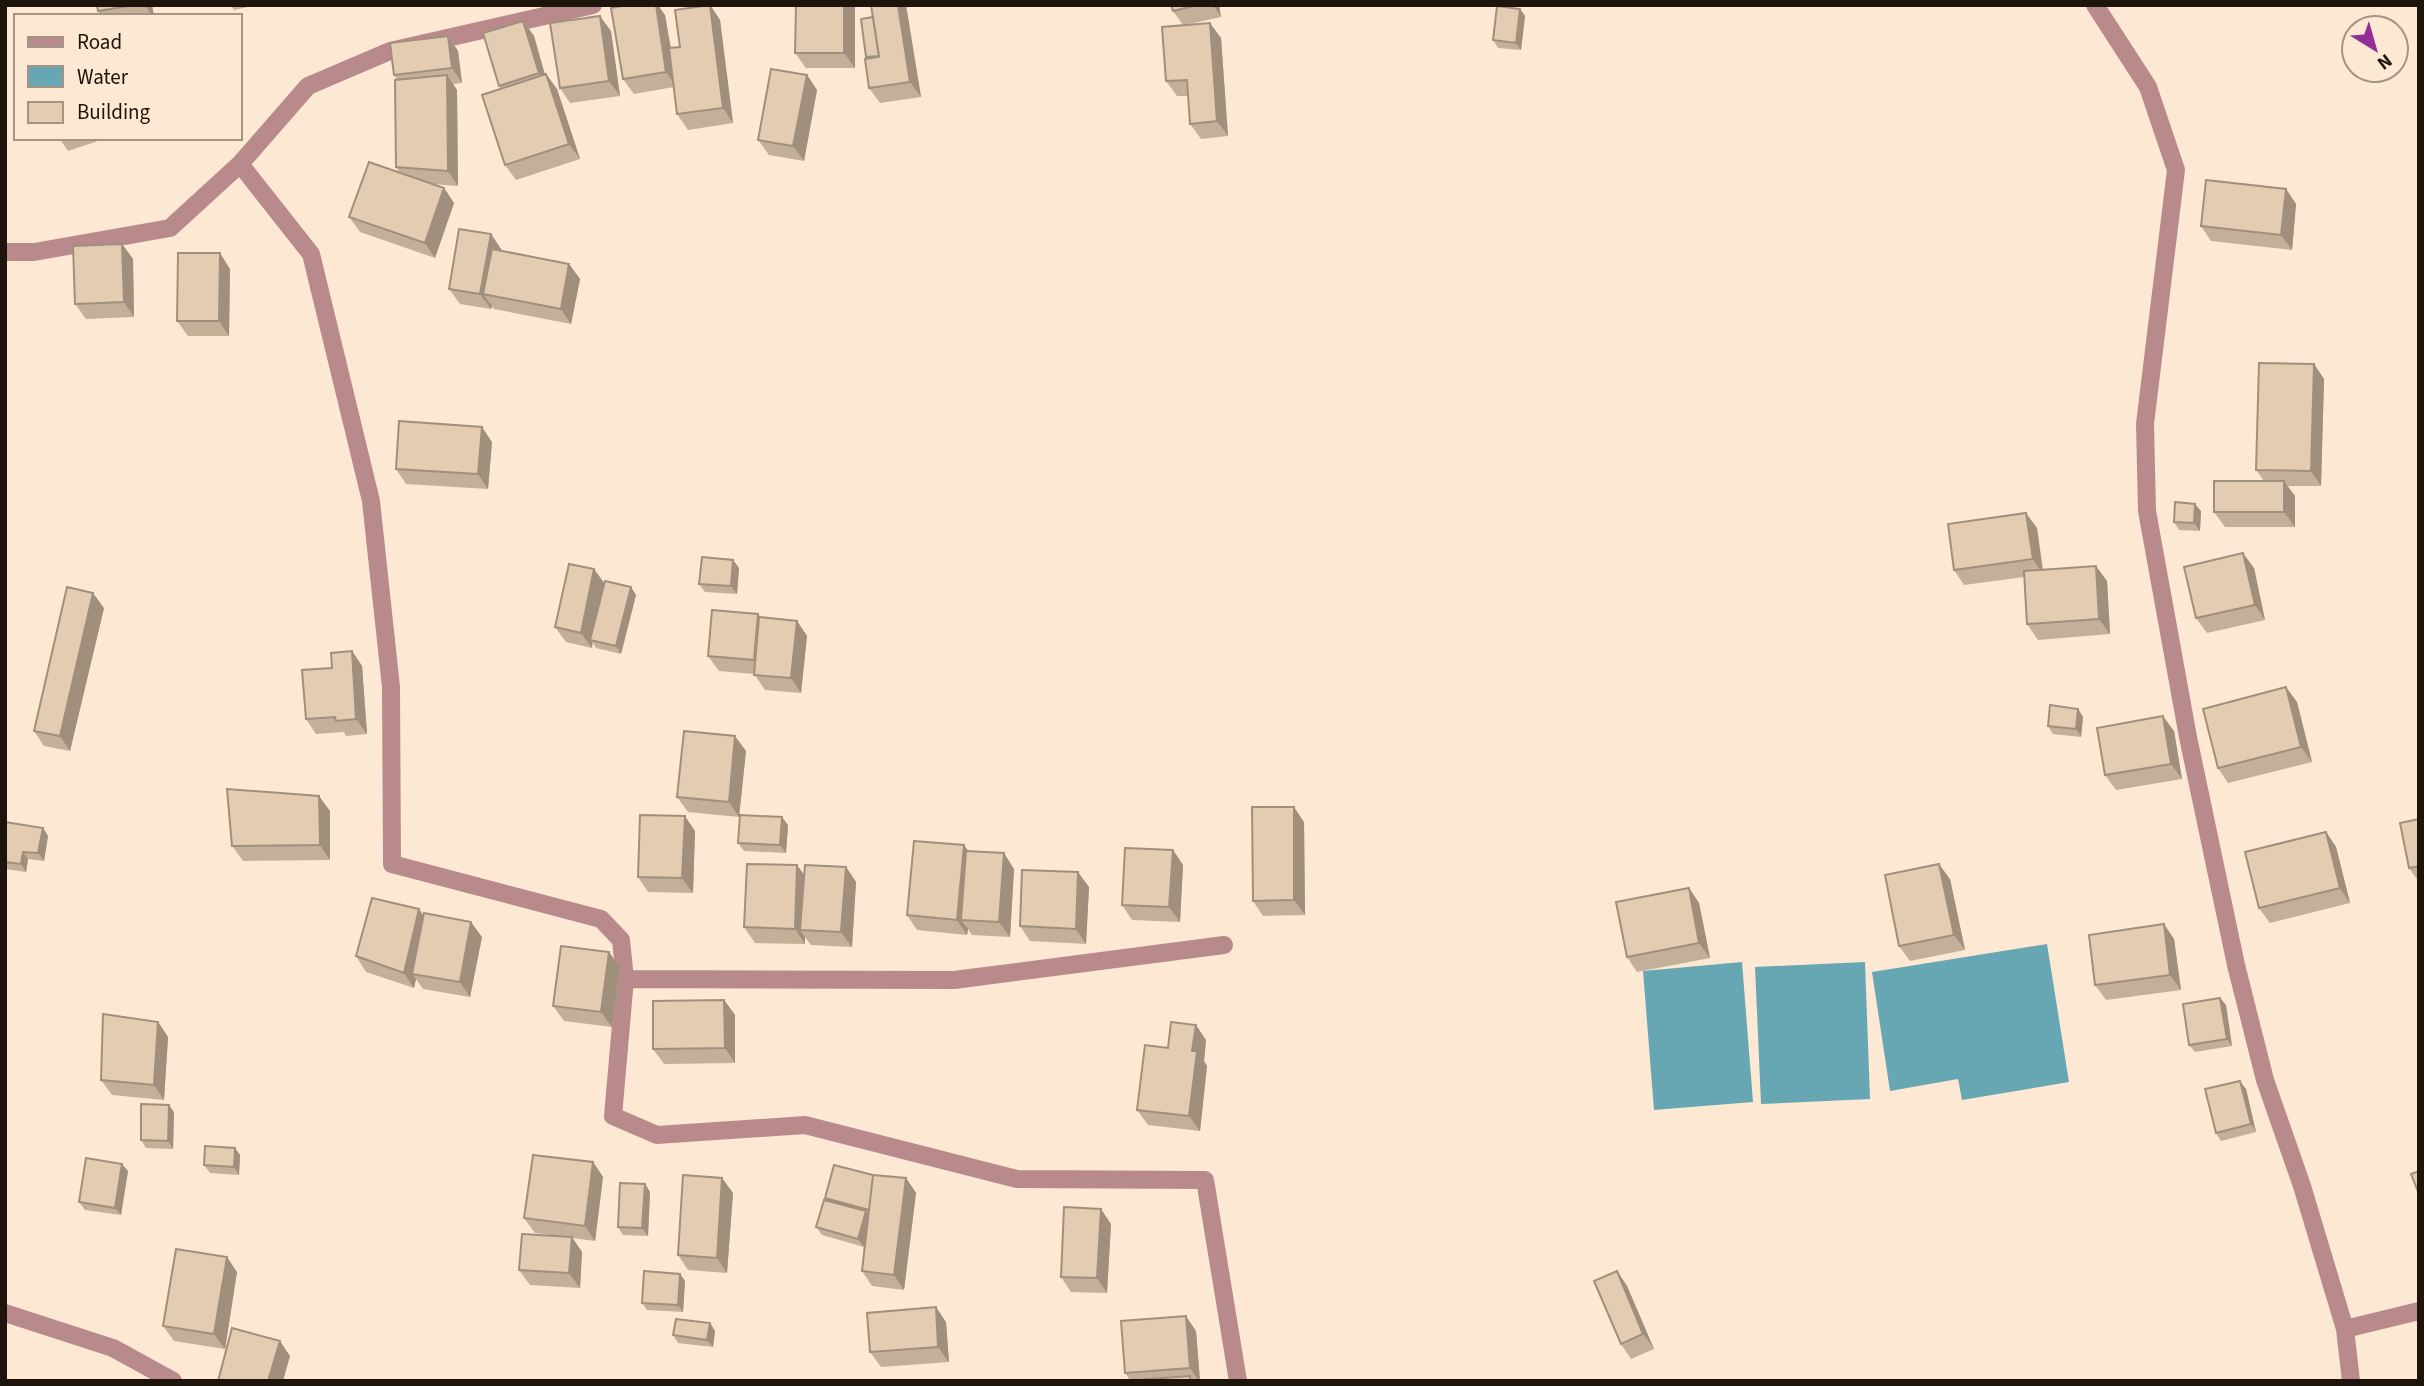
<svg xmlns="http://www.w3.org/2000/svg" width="2424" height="1386" font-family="'Source Sans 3',sans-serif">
  <rect width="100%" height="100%" fill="#fde9d3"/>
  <!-- water -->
  <path fill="#67a7b4" d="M 2047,944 L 2069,1082 L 1962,1100 L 1958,1079 L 1890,1091 L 1872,972 Z
    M 1742,962 L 1753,1102 L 1654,1110 L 1643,971 Z
    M 1865,962 L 1870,1099 L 1761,1104 L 1755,967 Z"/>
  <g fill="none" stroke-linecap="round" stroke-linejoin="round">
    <!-- street -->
    <path stroke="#b98a8b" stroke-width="18" d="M 2095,5 L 2148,87 L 2176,170 L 2145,424 L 2147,511 L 2188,737 L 2236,965 L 2265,1080 L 2302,1186 L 2345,1329 L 2351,1381
      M 240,164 L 311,254 L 371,501 L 391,687 L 392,864 L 601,919 L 621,940 L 625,979 L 613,1116 L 657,1135 L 805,1125 L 1017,1179 L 1205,1180 L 1238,1381
      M 5,252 L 34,252 L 170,228 L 240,164 L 308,86 L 390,51 L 593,5
      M 625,979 L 954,980 L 1224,945
      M 5,1313 L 113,1348 L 173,1381
      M 2345,1329 L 2419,1311"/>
  </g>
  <!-- wall -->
  <path fill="#c4af99" d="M 97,5 L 152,5 L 154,16 L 101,16 L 98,11 Z
    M 231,5 L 257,5 L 234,10 Z
    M 710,5 L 720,20 L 733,123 L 688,130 L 677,114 L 674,87 L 634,94 L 623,79 L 665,15 L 671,48 L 680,47 Z
    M 796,5 L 855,5 L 855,68 L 806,68 L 795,53 Z
    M 871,5 L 906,5 L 921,97 L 880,103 L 869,88 L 866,57 L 873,17 Z
    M 1171,5 L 1219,5 L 1221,17 L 1185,25 L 1221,38 L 1228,136 L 1201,139 L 1190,124 L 1188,96 L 1177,96 L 1166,81 L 1183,25 L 1173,11 Z
    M 1520,9 L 1525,16 L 1521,50 L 1498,48 L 1493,40 Z
    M 523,21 L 534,36 L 545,75 L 546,74 L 557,89 L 580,159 L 516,180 L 505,165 L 501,89 L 499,86 Z
    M 611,31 L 620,96 L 570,103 L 560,88 Z
    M 448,36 L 458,51 L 462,83 L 453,84 L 457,90 L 458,186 L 432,184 L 444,188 L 454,203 L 435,258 L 360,232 L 349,217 L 400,173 L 396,167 L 397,80 L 394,75 Z
    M 807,75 L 817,90 L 804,161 L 769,155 L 758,140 Z
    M 59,138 L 107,138 L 68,151 Z
    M 2286,189 L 2296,204 L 2292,250 L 2211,241 L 2201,226 Z
    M 491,234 L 501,249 L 501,251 L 569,264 L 580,279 L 571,324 L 494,309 L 492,306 L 491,309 L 460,304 L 449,289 Z
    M 122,244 L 133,259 L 134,317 L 86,319 L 75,304 Z
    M 230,269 L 229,336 L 188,336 L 177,321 Z
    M 2314,364 L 2324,379 L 2321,486 L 2287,486 L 2295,496 L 2295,527 L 2225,527 L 2214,512 L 2264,481 L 2256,470 Z
    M 492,442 L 488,489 L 406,484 L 396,469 Z
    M 2201,511 L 2200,531 L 2179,530 L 2174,522 Z
    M 2037,528 L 2043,569 L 2107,581 L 2110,634 L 2038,640 L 2027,624 L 2024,577 L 1964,585 L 1954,570 Z
    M 733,560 L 739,568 L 737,594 L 705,592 L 699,584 Z
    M 2254,568 L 2265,620 L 2207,633 L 2196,618 Z
    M 605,584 L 636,595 L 621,654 L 596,648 L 593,643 L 592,648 L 566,642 L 555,627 Z
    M 104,608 L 70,751 L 44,746 L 34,731 Z
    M 758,614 L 760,617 L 797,621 L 807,636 L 801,693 L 765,690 L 754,674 L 719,671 L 708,656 Z
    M 352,651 L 362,666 L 367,734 L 346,736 L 344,732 L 316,734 L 306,719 L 332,668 Z
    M 2297,702 L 2312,762 L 2228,783 L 2218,768 Z
    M 2078,709 L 2083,717 L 2081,737 L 2053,734 L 2048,726 Z
    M 2174,731 L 2182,779 L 2116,790 L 2105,775 Z
    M 746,751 L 739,817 L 688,812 L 677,797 Z
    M 330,811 L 330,860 L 243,861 L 232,846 Z
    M 2419,819 L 2419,882 L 2409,868 Z
    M 5,822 L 43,828 L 48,836 L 44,861 L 28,859 L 26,872 L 5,869 Z
    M 1304,822 L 1305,915 L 1263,916 L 1253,901 Z
    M 788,825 L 786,853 L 744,851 L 738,843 Z
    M 695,831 L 693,893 L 648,892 L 638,877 Z
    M 2326,832 L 2336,847 L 2350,903 L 2270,923 L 2259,908 Z
    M 1173,850 L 1183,865 L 1180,922 L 1132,920 L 1122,905 Z
    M 968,851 L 1014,869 L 1010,937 L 972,935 L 968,929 L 967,935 L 917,930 L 907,915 Z
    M 846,867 L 856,882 L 852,947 L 811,945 L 805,937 L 805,944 L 755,943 L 744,927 L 804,875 Z
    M 1950,879 L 1965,950 L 1910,961 L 1899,946 Z
    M 1089,887 L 1086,944 L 1030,941 L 1020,926 Z
    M 1689,888 L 1699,903 L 1710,958 L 1637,972 L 1627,957 Z
    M 419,909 L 423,916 L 482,937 L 470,997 L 423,989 L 416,979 L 414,988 L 366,972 L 356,956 Z
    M 2174,939 L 2181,990 L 2106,1000 L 2095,985 Z
    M 620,967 L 612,1027 L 564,1021 L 553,1006 Z
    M 2220,998 L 2226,1005 L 2232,1046 L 2195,1052 L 2189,1045 Z
    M 724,1000 L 735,1015 L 735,1063 L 664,1064 L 653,1049 Z
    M 158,1022 L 168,1037 L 164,1100 L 112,1095 L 101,1080 Z
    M 1206,1040 L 1204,1061 L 1207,1066 L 1200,1131 L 1148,1125 L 1137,1110 L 1168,1048 Z
    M 2246,1089 L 2256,1132 L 2221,1141 L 2216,1133 Z
    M 174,1112 L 173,1149 L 146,1148 L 141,1140 Z
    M 235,1148 L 240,1155 L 239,1175 L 210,1173 L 204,1165 Z
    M 593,1162 L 603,1177 L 595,1241 L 572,1238 L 582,1252 L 580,1288 L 530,1285 L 519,1270 L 561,1236 L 535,1233 L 524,1218 Z
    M 128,1171 L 121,1215 L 85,1210 L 79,1202 Z
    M 873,1175 L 906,1178 L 916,1193 L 904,1290 L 872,1286 L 862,1271 L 866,1241 L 864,1247 L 822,1235 L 816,1227 L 827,1201 L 825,1198 Z
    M 722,1178 L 733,1193 L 727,1273 L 688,1270 L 678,1255 Z
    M 645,1184 L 650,1192 L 648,1236 L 623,1235 L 618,1227 Z
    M 1111,1224 L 1107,1293 L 1071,1292 L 1061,1277 Z
    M 1617,1271 L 1627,1286 L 1654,1349 L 1631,1359 L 1621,1344 Z
    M 237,1272 L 225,1349 L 174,1341 L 163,1326 Z
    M 680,1274 L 685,1281 L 683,1312 L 647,1310 L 642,1303 Z
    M 946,1322 L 949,1362 L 881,1367 L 870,1352 Z
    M 710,1323 L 715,1331 L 713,1347 L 678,1343 L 673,1335 Z
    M 1196,1331 L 1200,1381 L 1122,1381 L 1130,1380 L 1125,1373 Z"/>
  <!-- shaded-wall -->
  <path fill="#a08f7d" d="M 145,5 L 152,5 L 154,16 L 152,16 Z
    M 656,5 L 658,5 L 665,15 L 677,87 L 666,72 Z
    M 710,5 L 720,20 L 733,123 L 723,108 Z
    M 844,5 L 855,5 L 855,68 L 844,53 Z
    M 898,5 L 906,5 L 921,97 L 910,82 Z
    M 1213,5 L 1219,5 L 1221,17 Z
    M 1520,9 L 1525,16 L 1521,50 L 1516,43 Z
    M 600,16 L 611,31 L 620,96 L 609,81 Z
    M 523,21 L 534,36 L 549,89 L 539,73 Z
    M 1210,23 L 1221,38 L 1228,136 L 1217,121 Z
    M 448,36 L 458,51 L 462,83 L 452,68 Z
    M 546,74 L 557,89 L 580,159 L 569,144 Z
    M 447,75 L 457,90 L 458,186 L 448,171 Z
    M 807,75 L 817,90 L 804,161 L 793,146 Z
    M 444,188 L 454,203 L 435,258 L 425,243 Z
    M 2286,189 L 2296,204 L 2292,250 L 2281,235 Z
    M 491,234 L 501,249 L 493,296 L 483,294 L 492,306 L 491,309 L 480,294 Z
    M 122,244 L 133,259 L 134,317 L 124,302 Z
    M 220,253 L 230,269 L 229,336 L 219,321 Z
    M 569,264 L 580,279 L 571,324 L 561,309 Z
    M 2314,364 L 2324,379 L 2321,486 L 2311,471 Z
    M 482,427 L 492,442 L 488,489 L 478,474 Z
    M 2284,481 L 2295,496 L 2295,527 L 2284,512 Z
    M 2195,504 L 2201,511 L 2200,531 L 2194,523 Z
    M 2026,513 L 2037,528 L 2043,574 L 2033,559 Z
    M 2243,553 L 2254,568 L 2265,620 L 2255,605 Z
    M 733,560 L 739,568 L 737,594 L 731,586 Z
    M 2096,566 L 2107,581 L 2110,634 L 2099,619 Z
    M 594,569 L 605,584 L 590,640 L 592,643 L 592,648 L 581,633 Z
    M 631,587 L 636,595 L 621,654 L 616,646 Z
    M 93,593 L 104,608 L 70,751 L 60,736 Z
    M 758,614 L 768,629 L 764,675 L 754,660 Z
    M 797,621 L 807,636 L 801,693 L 791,678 Z
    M 352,651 L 362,666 L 367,734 L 356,719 Z
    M 2286,687 L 2297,702 L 2312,762 L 2301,747 Z
    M 2078,709 L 2083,717 L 2081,737 L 2076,729 Z
    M 2163,716 L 2174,731 L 2182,779 L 2171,764 Z
    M 735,736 L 746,751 L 739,817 L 729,802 Z
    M 319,796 L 330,811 L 330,860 L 320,845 Z
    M 1294,807 L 1304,822 L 1305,915 L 1294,900 Z
    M 685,816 L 695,831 L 693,893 L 682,878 Z
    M 782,817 L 788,825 L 786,853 L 780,845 Z
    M 43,828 L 48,836 L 44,861 L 38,853 Z
    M 2326,832 L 2336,847 L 2350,903 L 2340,888 Z
    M 964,845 L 975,860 L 961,920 L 968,929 L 967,935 L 957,920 Z
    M 1173,850 L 1183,865 L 1180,922 L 1169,907 Z
    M 23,852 L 28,859 L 26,872 L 21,864 Z
    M 1004,853 L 1014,869 L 1010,937 L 999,922 Z
    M 1939,864 L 1950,879 L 1965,950 L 1954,935 Z
    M 797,865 L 808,880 L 800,930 L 805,937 L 805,944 L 795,929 Z
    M 846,867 L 856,882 L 852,947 L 841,932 Z
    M 1078,872 L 1089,887 L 1086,944 L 1076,929 Z
    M 1689,888 L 1699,903 L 1710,958 L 1699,943 Z
    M 419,909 L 429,924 L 412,974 L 416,979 L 414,988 L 404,973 Z
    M 471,922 L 482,937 L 470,997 L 460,982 Z
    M 2164,924 L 2174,939 L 2181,990 L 2170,975 Z
    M 609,952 L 620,967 L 612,1027 L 601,1012 Z
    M 2220,998 L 2226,1005 L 2232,1046 L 2227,1039 Z
    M 724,1000 L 735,1015 L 735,1063 L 725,1048 Z
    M 158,1022 L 168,1037 L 164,1100 L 154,1085 Z
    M 1196,1025 L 1206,1040 L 1204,1061 L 1207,1066 L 1200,1131 L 1189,1116 L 1192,1051 Z
    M 2240,1081 L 2246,1089 L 2256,1132 L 2251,1124 Z
    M 169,1105 L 174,1112 L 173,1149 L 168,1141 Z
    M 235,1148 L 240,1155 L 239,1175 L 234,1167 Z
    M 593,1162 L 603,1177 L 595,1241 L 585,1226 Z
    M 122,1164 L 128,1171 L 121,1215 L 115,1208 Z
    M 722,1178 L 733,1193 L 727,1273 L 717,1258 Z
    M 906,1178 L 916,1193 L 904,1290 L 894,1275 Z
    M 645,1184 L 650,1192 L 648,1236 L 642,1228 Z
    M 1101,1209 L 1111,1224 L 1107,1293 L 1097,1278 Z
    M 866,1211 L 871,1219 L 864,1247 L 858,1239 Z
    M 572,1237 L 582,1252 L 580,1288 L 569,1273 Z
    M 227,1257 L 237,1272 L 225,1349 L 214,1334 Z
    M 1617,1271 L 1627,1286 L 1654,1349 L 1643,1334 Z
    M 680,1274 L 685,1281 L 683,1312 L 678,1305 Z
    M 936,1307 L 946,1322 L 949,1362 L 938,1347 Z
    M 1186,1316 L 1196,1331 L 1200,1381 L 1199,1381 L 1190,1368 Z
    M 710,1323 L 715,1331 L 713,1347 L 707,1340 Z
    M 280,1341 L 290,1356 L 283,1381 L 268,1381 Z"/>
  <!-- building -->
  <path fill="#e4ccb2" stroke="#a08f7d" stroke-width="2" d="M 97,5 L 134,5 L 98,11 Z
    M 627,5 L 656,5 L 666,72 L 623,79 L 611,8 Z
    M 710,5 L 723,108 L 677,114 L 669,48 L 680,47 L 675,10 Z
    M 796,5 L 844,5 L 844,53 L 795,53 Z
    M 871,5 L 898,5 L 910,82 L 869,88 L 865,59 L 879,57 Z
    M 1171,5 L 1197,5 L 1173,11 Z
    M 1497,6 L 1520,9 L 1516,43 L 1493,40 Z
    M 600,16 L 609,81 L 560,88 L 550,23 Z
    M 873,17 L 879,56 L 866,57 L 861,19 Z
    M 523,21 L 539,73 L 499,86 L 483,33 Z
    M 1210,23 L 1217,121 L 1190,124 L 1187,80 L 1166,81 L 1162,27 Z
    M 448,36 L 452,68 L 394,75 L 390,43 Z
    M 771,69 L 807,75 L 793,146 L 758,140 Z
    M 546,74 L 569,144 L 505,165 L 482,95 Z
    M 447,75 L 448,171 L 396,167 L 395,80 Z
    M 369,162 L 444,188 L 425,243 L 349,217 Z
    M 2206,180 L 2286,189 L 2281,235 L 2201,226 Z
    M 459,229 L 491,234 L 480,294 L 449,289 Z
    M 122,244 L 124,302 L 75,304 L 73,246 Z
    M 492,249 L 569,264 L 561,309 L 483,294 Z
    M 178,253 L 220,253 L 219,321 L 177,321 Z
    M 2259,363 L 2314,364 L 2311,471 L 2256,470 Z
    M 399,421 L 482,427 L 478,474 L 396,469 Z
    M 2214,481 L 2284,481 L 2284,512 L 2214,512 Z
    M 2175,502 L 2195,504 L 2194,523 L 2174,522 Z
    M 2026,513 L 2033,559 L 1954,570 L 1948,524 Z
    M 2243,553 L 2255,605 L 2196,618 L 2184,567 Z
    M 702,557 L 733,560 L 731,586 L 699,584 Z
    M 569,564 L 594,569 L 581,633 L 555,627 Z
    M 2096,566 L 2099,619 L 2027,624 L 2024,571 Z
    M 605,581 L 631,587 L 616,646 L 590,640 Z
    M 67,587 L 93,593 L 60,736 L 34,731 Z
    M 712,610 L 758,614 L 754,660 L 708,656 Z
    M 759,617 L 797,621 L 791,678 L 754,675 Z
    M 352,651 L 356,719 L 336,721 L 335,717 L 306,719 L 302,670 L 332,668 L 331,653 Z
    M 2286,687 L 2301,747 L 2218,768 L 2203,709 Z
    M 2050,705 L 2078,709 L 2076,729 L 2048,726 Z
    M 2163,716 L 2171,764 L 2105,775 L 2097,728 Z
    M 684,731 L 735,736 L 729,802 L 677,797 Z
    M 227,789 L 319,796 L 320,845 L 232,846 Z
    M 1252,807 L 1294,807 L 1294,900 L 1253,901 Z
    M 640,815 L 685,816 L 682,878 L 638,877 Z
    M 740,815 L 782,817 L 780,845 L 738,843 Z
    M 2419,819 L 2419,866 L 2409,868 L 2400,823 Z
    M 5,822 L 43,828 L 38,853 L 23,852 L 21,864 L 5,862 Z
    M 2326,832 L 2340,888 L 2259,908 L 2245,852 Z
    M 914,841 L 964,845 L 957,920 L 907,915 Z
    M 1125,848 L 1173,850 L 1169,907 L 1122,905 Z
    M 966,851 L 1004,853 L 999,922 L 961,920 Z
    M 747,864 L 797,865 L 795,929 L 744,927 Z
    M 1939,864 L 1954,935 L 1899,946 L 1885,875 Z
    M 805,865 L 846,867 L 841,932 L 800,930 Z
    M 1022,870 L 1078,872 L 1076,929 L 1020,926 Z
    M 1689,888 L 1699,943 L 1627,957 L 1616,902 Z
    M 372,898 L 419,909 L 404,973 L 356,956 Z
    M 424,913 L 471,922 L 460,982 L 412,974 Z
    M 2164,924 L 2170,975 L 2095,985 L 2089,935 Z
    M 561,946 L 609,952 L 601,1012 L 553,1006 Z
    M 2220,998 L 2227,1039 L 2189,1045 L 2183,1004 Z
    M 724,1000 L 725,1048 L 653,1049 L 653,1001 Z
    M 103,1014 L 158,1022 L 154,1085 L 101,1080 Z
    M 1171,1022 L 1196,1025 L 1192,1051 L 1197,1051 L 1189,1116 L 1137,1110 L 1145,1045 L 1168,1048 Z
    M 2240,1081 L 2251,1124 L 2216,1133 L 2205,1089 Z
    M 141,1104 L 169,1105 L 168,1141 L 141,1140 Z
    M 205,1146 L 235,1148 L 234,1167 L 204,1165 Z
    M 533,1155 L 593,1162 L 585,1226 L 524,1218 Z
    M 86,1158 L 122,1164 L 115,1208 L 79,1202 Z
    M 834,1165 L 873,1175 L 869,1210 L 825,1198 Z
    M 2419,1171 L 2419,1194 L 2411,1174 Z
    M 683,1175 L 722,1178 L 717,1258 L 678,1255 Z
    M 873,1175 L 906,1178 L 894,1275 L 862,1271 Z
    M 620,1183 L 645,1184 L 642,1228 L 618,1227 Z
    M 824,1200 L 866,1211 L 858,1239 L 816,1227 Z
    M 1064,1207 L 1101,1209 L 1097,1278 L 1061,1277 Z
    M 522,1234 L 572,1237 L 569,1273 L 519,1270 Z
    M 176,1249 L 227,1257 L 214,1334 L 163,1326 Z
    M 644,1271 L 680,1274 L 678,1305 L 642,1303 Z
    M 1617,1271 L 1643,1334 L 1621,1344 L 1594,1281 Z
    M 936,1307 L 938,1347 L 870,1352 L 867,1313 Z
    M 1186,1316 L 1190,1368 L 1125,1373 L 1121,1321 Z
    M 676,1319 L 710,1323 L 707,1340 L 673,1335 Z
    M 232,1328 L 280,1341 L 268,1381 L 218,1381 Z
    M 1190,1376 L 1190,1381 L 1123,1381 Z"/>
  <!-- border -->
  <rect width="2424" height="1386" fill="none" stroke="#1d140b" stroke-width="14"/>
  <!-- legend -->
  <rect x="14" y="14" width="228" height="126" fill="#fde9d3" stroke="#a39483" stroke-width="2"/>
  <rect x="28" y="37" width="35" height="10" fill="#b98a8b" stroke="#a39483" stroke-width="2"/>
  <text x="77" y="49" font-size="21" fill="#1d140b">Road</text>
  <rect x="28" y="66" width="35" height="21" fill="#67a7b4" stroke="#a39483" stroke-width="2"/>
  <text x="77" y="84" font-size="21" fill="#1d140b">Water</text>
  <rect x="28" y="102" width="35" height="21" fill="#e4ccb2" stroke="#a39483" stroke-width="2"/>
  <text x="77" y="119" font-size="21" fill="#1d140b">Building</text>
  <!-- north arrow -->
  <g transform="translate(2375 49) rotate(143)"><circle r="33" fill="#fde9d3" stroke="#a39483" stroke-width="2"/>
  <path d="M0-5L12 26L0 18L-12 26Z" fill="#922f96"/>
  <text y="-10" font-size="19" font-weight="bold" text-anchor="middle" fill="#1d140b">N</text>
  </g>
</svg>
